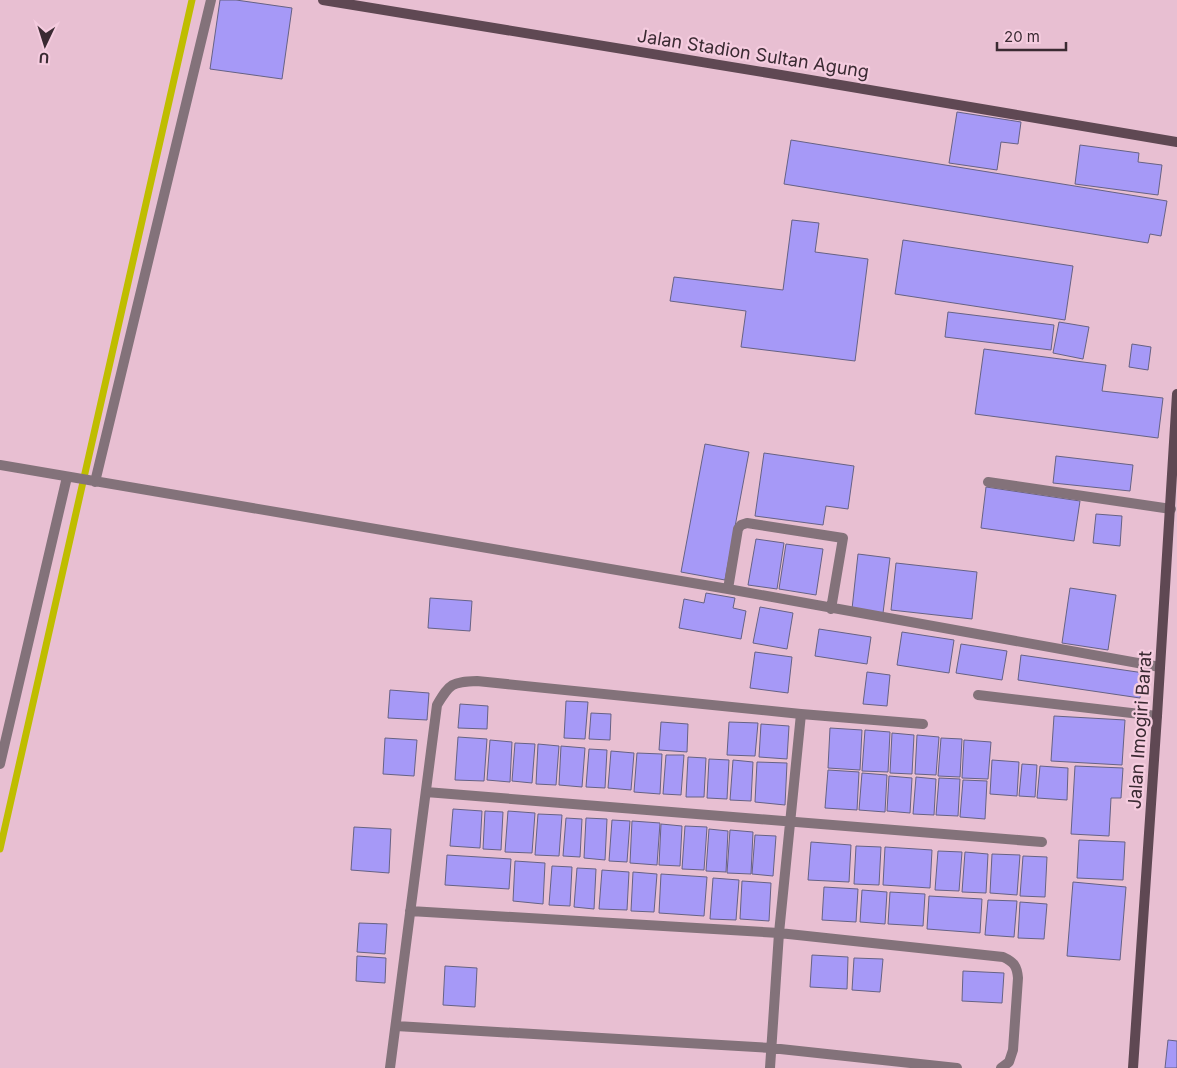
<svg xmlns="http://www.w3.org/2000/svg" width="1177" height="1068" font-family="Inter,sans-serif">
  <rect width="100%" height="100%" fill="#e8bfd2"/>
  <g fill="none" stroke-linecap="round" stroke-linejoin="round">
    <!-- stream -->
    <path stroke="#bfbd00" stroke-width="7" d="M 0,849 L 192,0"/>
  </g>
  <!-- building -->
  <path fill="#a699f7" stroke="#666284" d="M 220,0 L 236,0 L 292,8 L 282,79 L 210,69 Z
    M 957,112 L 1021,122 L 1018,144 L 1001,142 L 997,170 L 949,163 Z
    M 791,140 L 1167,201 L 1161,236 L 1150,234 L 1148,243 L 784,184 Z
    M 1080,145 L 1139,153 L 1138,162 L 1162,165 L 1158,195 L 1075,184 Z
    M 792,220 L 819,223 L 815,252 L 868,259 L 855,361 L 741,347 L 746,311 L 670,301 L 674,277 L 783,290 Z
    M 903,240 L 1073,266 L 1065,320 L 895,294 Z
    M 948,312 L 1054,325 L 1051,350 L 945,337 Z
    M 1059,322 L 1089,327 L 1083,359 L 1053,353 Z
    M 1132,344 L 1151,347 L 1148,370 L 1129,367 Z
    M 984,349 L 1106,365 L 1102,391 L 1163,398 L 1158,438 L 975,414 Z
    M 705,444 L 749,452 L 725,580 L 681,572 Z
    M 764,453 L 854,466 L 848,509 L 826,506 L 823,525 L 755,516 Z
    M 1056,456 L 1133,465 L 1130,491 L 1053,483 Z
    M 986,487 L 1080,501 L 1074,541 L 981,528 Z
    M 1096,514 L 1122,516 L 1120,546 L 1093,543 Z
    M 756,539 L 784,543 L 777,589 L 748,585 Z
    M 786,544 L 823,549 L 816,595 L 779,589 Z
    M 858,554 L 890,558 L 883,613 L 852,609 Z
    M 896,563 L 977,572 L 972,619 L 891,610 Z
    M 1070,588 L 1116,595 L 1108,650 L 1062,643 Z
    M 706,593 L 735,598 L 733,608 L 746,611 L 741,639 L 679,628 L 684,599 L 704,603 Z
    M 430,598 L 472,601 L 470,631 L 428,628 Z
    M 760,607 L 793,613 L 787,649 L 753,643 Z
    M 819,629 L 871,637 L 867,664 L 815,656 Z
    M 902,632 L 954,640 L 949,673 L 897,665 Z
    M 961,644 L 1007,651 L 1002,680 L 956,673 Z
    M 755,652 L 792,657 L 788,693 L 750,688 Z
    M 1021,655 L 1144,673 L 1140,698 L 1018,680 Z
    M 867,672 L 890,675 L 887,706 L 863,704 Z
    M 390,690 L 429,693 L 427,720 L 388,718 Z
    M 566,701 L 588,702 L 585,739 L 564,738 Z
    M 460,704 L 488,706 L 487,729 L 458,728 Z
    M 591,713 L 611,714 L 610,740 L 589,739 Z
    M 1054,716 L 1125,720 L 1122,765 L 1051,761 Z
    M 661,722 L 688,724 L 687,752 L 659,750 Z
    M 729,722 L 758,723 L 755,756 L 727,755 Z
    M 761,724 L 789,726 L 787,759 L 759,757 Z
    M 830,728 L 862,730 L 860,770 L 828,768 Z
    M 865,730 L 890,732 L 888,772 L 862,771 Z
    M 892,733 L 914,735 L 912,774 L 890,773 Z
    M 917,735 L 939,737 L 936,775 L 915,774 Z
    M 458,737 L 487,739 L 484,781 L 455,780 Z
    M 385,738 L 417,740 L 414,776 L 383,774 Z
    M 941,738 L 962,739 L 960,777 L 938,776 Z
    M 490,740 L 512,742 L 510,782 L 487,780 Z
    M 964,740 L 991,742 L 988,779 L 962,778 Z
    M 515,743 L 535,744 L 532,783 L 512,781 Z
    M 538,744 L 559,746 L 556,785 L 536,784 Z
    M 561,746 L 585,748 L 582,787 L 559,785 Z
    M 589,749 L 607,750 L 605,788 L 586,787 Z
    M 611,751 L 634,753 L 631,790 L 608,788 Z
    M 637,753 L 662,754 L 660,794 L 634,792 Z
    M 666,755 L 684,755 L 681,795 L 663,794 Z
    M 688,757 L 706,758 L 704,797 L 686,797 Z
    M 709,759 L 729,760 L 727,799 L 707,798 Z
    M 733,760 L 753,762 L 751,801 L 730,800 Z
    M 992,760 L 1019,762 L 1017,796 L 990,794 Z
    M 757,762 L 787,763 L 785,805 L 755,802 Z
    M 1022,764 L 1037,765 L 1035,797 L 1019,796 Z
    M 1040,766 L 1068,768 L 1067,800 L 1037,798 Z
    M 1075,766 L 1123,768 L 1121,798 L 1111,798 L 1109,836 L 1071,834 Z
    M 828,770 L 859,772 L 857,810 L 825,808 Z
    M 862,773 L 887,775 L 885,812 L 859,810 Z
    M 889,776 L 912,778 L 910,813 L 887,811 Z
    M 916,777 L 936,779 L 934,815 L 913,814 Z
    M 939,778 L 960,779 L 958,816 L 936,815 Z
    M 963,780 L 987,781 L 985,819 L 960,817 Z
    M 453,809 L 482,811 L 480,848 L 450,846 Z
    M 485,811 L 503,812 L 501,850 L 483,849 Z
    M 508,811 L 535,813 L 532,853 L 505,852 Z
    M 538,814 L 562,815 L 559,856 L 535,855 Z
    M 566,818 L 582,819 L 580,857 L 563,856 Z
    M 586,818 L 607,819 L 605,860 L 584,858 Z
    M 612,820 L 630,821 L 627,862 L 609,861 Z
    M 632,821 L 660,823 L 657,865 L 630,863 Z
    M 661,824 L 682,826 L 680,866 L 659,865 Z
    M 685,826 L 707,827 L 704,870 L 682,869 Z
    M 354,827 L 391,829 L 389,873 L 351,870 Z
    M 709,829 L 728,831 L 726,872 L 706,871 Z
    M 730,830 L 753,832 L 751,874 L 727,873 Z
    M 755,835 L 776,836 L 773,876 L 752,874 Z
    M 1079,840 L 1125,842 L 1123,880 L 1077,878 Z
    M 811,842 L 851,845 L 849,882 L 808,880 Z
    M 856,846 L 881,847 L 879,885 L 854,884 Z
    M 885,847 L 932,850 L 930,888 L 883,885 Z
    M 938,851 L 962,852 L 959,891 L 935,890 Z
    M 965,852 L 988,854 L 986,893 L 962,892 Z
    M 992,854 L 1020,855 L 1017,895 L 990,893 Z
    M 447,855 L 511,859 L 509,889 L 445,885 Z
    M 1023,856 L 1047,857 L 1045,897 L 1020,896 Z
    M 515,861 L 545,863 L 543,904 L 513,901 Z
    M 552,866 L 572,867 L 570,906 L 549,905 Z
    M 577,868 L 596,869 L 594,909 L 574,907 Z
    M 602,870 L 629,872 L 627,910 L 599,909 Z
    M 633,872 L 657,874 L 654,912 L 631,911 Z
    M 661,874 L 707,877 L 704,916 L 659,913 Z
    M 713,878 L 739,880 L 736,920 L 710,919 Z
    M 742,881 L 771,883 L 769,921 L 740,919 Z
    M 1073,882 L 1126,887 L 1120,960 L 1067,956 Z
    M 824,887 L 858,889 L 856,922 L 822,920 Z
    M 862,890 L 887,892 L 885,924 L 860,922 Z
    M 890,892 L 925,894 L 923,926 L 888,924 Z
    M 929,896 L 982,899 L 980,933 L 927,929 Z
    M 988,900 L 1017,901 L 1014,937 L 985,935 Z
    M 1020,902 L 1047,904 L 1044,939 L 1018,938 Z
    M 359,923 L 387,924 L 385,954 L 357,952 Z
    M 812,955 L 848,957 L 847,989 L 810,987 Z
    M 357,956 L 386,958 L 385,983 L 356,981 Z
    M 854,958 L 883,959 L 880,992 L 852,990 Z
    M 445,966 L 477,968 L 475,1007 L 443,1005 Z
    M 963,971 L 1004,973 L 1002,1003 L 962,1001 Z
    M 1168,1040 L 1177,1041 L 1177,1068 L 1165,1068 Z"/>
  <g fill="none" stroke-linecap="round" stroke-linejoin="round">
    <!-- minor -->
    <path stroke="#83727a" stroke-width="10" d="M 0,465 L 728,589 L 1160,667
      M 95,482 L 211,0
      M 988,482 L 1171,509
      M 728,589 L 738,529 L 741,525 L 747,523 L 843,538 L 831,609
      M 978,695 L 1157,716
      M 0,764 L 67,477
      M 426,792 L 1042,842
      M 410,911 L 779,933 L 1003,957 C 1014,962 1017,966 1018,978 L 1013,1050 L 1009,1062 L 1001,1068
      M 396,1026 L 771,1048 L 957,1068
      M 390,1068 L 437,705 C 450,683 452,682 477,681 L 801,714 L 923,724
      M 770,1068 L 779,933 L 801,714"/>
    <!-- secondary -->
    <path stroke="#5f4853" stroke-width="10" d="M 323,0 L 775,74 L 1177,142
      M 1133,1068 L 1157,716 L 1177,394"/>
  </g>
  <g text-anchor="middle" stroke-width="4.5" stroke-linejoin="round" paint-order="stroke">
    <!-- street labels -->
    <g font-size="18" fill="#3a2a32" stroke="#f5ccdf">
      <text transform="translate(753 54) rotate(9)" y="6">Jalan Stadion Sultan Agung</text>
      <text transform="translate(1140 730) rotate(-86)" y="6">Jalan Imogiri Barat</text>
    </g>
  </g>
  <!-- north arrow -->
  <g transform="translate(45 45) rotate(184)" stroke="#f5ccdf" stroke-width="4" paint-order="stroke">
  <path d="M0-4L9 19L0 12L-9 19Z" fill="#3a2a32"/>
  <text y="-8" font-size="14" font-weight="bold" text-anchor="middle" fill="#3a2a32">U</text>
  </g>
  <!-- scale -->
  <path d="M997 42v8h69v-8" fill="none" stroke="#3a2a32" stroke-width="2.5"/>
  <text x="1004" y="42" font-size="15" fill="#3a2a32" stroke="#f5ccdf" stroke-width="4" paint-order="stroke">20 m</text>
</svg>
